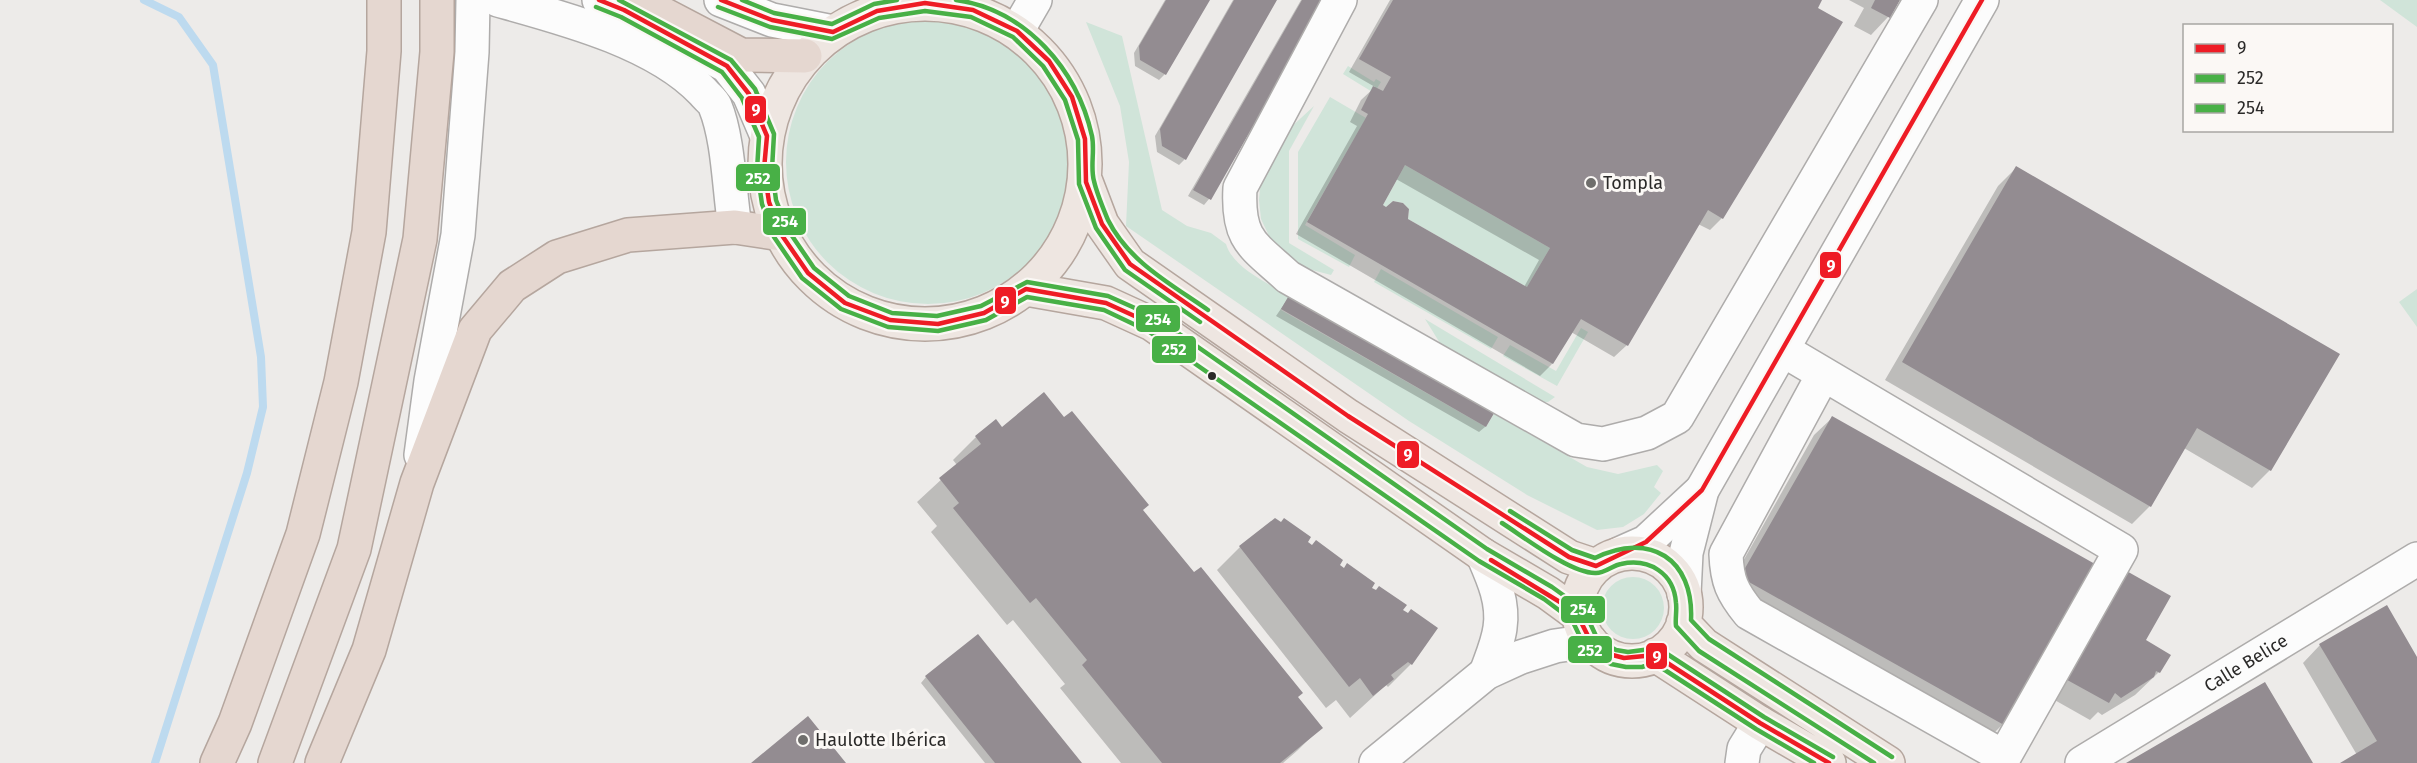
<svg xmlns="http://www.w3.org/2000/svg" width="2417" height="763" font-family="'Fira Sans',sans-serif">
  <rect width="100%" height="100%" fill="#edebe9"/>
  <!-- green -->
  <path fill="#d0e4d9" d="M 2380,0 L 2417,0 L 2417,27 Z
    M786 162a142 142 0 1 1 284 0a142 142 0 1 1-284 0Z
    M 1086,22 L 1122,36 L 1162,210 L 1187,226 L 1211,233 L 1226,244 C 1233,268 1268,283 1289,296 L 1281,310 L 1486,427 L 1494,414 L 1587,467 L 1618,474 L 1657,465 L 1663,471 L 1654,487 L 1661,493 L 1644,514 L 1623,527 L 1597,530 L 1527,495 L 1409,421 L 1126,226 L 1129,162 L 1120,106 Z
    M 1348,66 L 1374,82 L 1376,79 L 1381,82 L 1374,93 L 1343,74 Z
    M 1330,97 L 1366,118 L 1305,225 L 1355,255 L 1349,267 L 1298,239 L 1298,152 Z
    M 1314,106 L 1289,151 L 1289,243 L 1334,270 L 1331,275 L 1297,266 L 1271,240 L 1261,219 L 1259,200 L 1261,178 L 1289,129 Z
    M 1405,165 L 1550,248 L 1527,287 L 1408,219 L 1409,209 L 1403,203 L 1393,201 L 1386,207 L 1383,205 Z
    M 1381,269 L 1498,337 L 1491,349 L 1374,282 Z
    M 2417,289 L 2417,327 L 2399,302 Z
    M 1425,319 L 1555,397 L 1548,402 L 1537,402 L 1443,348 Z
    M 1581,328 L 1588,332 L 1557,386 L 1503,356 L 1510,345 L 1556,371 Z
    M1602 608a31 31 0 1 1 62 0a31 31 0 1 1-62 0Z"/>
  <!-- shadow -->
  <path fill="#0003" fill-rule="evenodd" d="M 1165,0 L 1208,0 L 1165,74 L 1159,80 L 1135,66 L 1134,53 Z
    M 1233,0 L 1276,0 L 1185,159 L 1179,165 L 1157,152 L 1155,136 Z
    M 1301,0 L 1324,0 L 1209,199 L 1204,205 L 1188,196 Z
    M 1390,0 L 1821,0 L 1722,218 L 1710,230 L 1698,224 L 1627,345 L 1614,357 L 1571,332 L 1552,364 L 1540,376 L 1296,234 L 1357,126 L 1350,122 L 1361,100 L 1375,87 L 1349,72 ZM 1396,179 L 1539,260 L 1524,287 L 1381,206 Z
    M 1849,0 L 1898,0 L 1888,17 L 1871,35 L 1854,26 L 1864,8 Z
    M 2016,168 L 2270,470 L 2252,488 L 2184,448 L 2150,506 L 2132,524 L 1885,380 L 1998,186 Z
    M 1291,294 L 1494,411 L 1485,427 L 1479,432 L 1276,316 Z
    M 1832,418 L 2003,724 L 1985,742 L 1724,595 L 1814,435 Z
    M 1002,429 L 1142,510 L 1321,727 L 1298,750 L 1283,763 L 1121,763 L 1060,688 L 1065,684 L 1013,620 L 1007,625 L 931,532 L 937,526 L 917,502 L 957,465 L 953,460 L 976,437 Z
    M 1306,542 L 1401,611 L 1411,664 L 1388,687 L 1386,685 L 1350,718 L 1336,700 L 1326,708 L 1217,570 L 1240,547 Z
    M 2105,588 L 2144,640 L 2159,672 L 2135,695 L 2102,715 L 2098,712 L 2090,720 L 2044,694 Z
    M 2320,645 L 2417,660 L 2417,763 L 2343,763 L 2357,755 L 2303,663 Z
    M 926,677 L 1080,763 L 985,763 L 921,683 Z"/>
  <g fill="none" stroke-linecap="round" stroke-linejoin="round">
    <!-- stream -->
    <path stroke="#bddaef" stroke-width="8" d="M 144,0 L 179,17 L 213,65 L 261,357 L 263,407 L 247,473 L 155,763"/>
  </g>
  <!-- building -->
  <path fill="#938c91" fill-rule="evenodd" d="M 1166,0 L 1210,0 L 1166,75 L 1140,60 L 1139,46 Z
    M 1234,0 L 1277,0 L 1186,160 L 1162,146 L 1160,129 Z
    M 1302,0 L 1325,0 L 1211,200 L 1193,190 Z
    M 1393,0 L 1822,0 L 1818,8 L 1843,22 L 1723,219 L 1708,210 L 1628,346 L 1581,319 L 1553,364 L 1307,222 L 1368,114 L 1361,110 L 1373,86 L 1383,91 L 1391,77 L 1359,59 ZM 1405,165 L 1550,248 L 1527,287 L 1408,219 L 1409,209 L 1403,203 L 1393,201 L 1386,207 L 1383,205 Z
    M 1875,0 L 1900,0 L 1890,18 L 1871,8 Z
    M 2016,166 L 2340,354 L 2271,471 L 2197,428 L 2151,507 L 1902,362 Z
    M 1291,292 L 1496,410 L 1486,427 L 1281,309 Z
    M 1044,392 L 1064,417 L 1072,411 L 1149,505 L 1143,510 L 1194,572 L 1201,567 L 1303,693 L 1298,697 L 1323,728 L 1280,763 L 1162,763 L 1082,665 L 1087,660 L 1036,598 L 1030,603 L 953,508 L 959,503 L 939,478 L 981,444 L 975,436 L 996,419 L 1002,427 Z
    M 1832,416 L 2095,564 L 2004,725 L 1740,577 Z
    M 1275,518 L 1281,522 L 1284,518 L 1311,537 L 1308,542 L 1312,545 L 1316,540 L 1343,560 L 1340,565 L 1344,568 L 1347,563 L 1375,583 L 1372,588 L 1376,590 L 1379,586 L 1407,605 L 1403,610 L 1408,613 L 1411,609 L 1438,628 L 1412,665 L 1408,662 L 1391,675 L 1394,679 L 1373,696 L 1360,678 L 1349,687 L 1239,546 Z
    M 2123,569 L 2171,596 L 2146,640 L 2171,655 L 2160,673 L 2156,671 L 2154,677 L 2121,698 L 2115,693 L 2109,703 L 2060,676 Z
    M 2387,605 L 2417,657 L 2417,763 L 2340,763 L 2377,741 L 2319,644 Z
    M 978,634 L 1082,763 L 995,763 L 925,676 Z
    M 2265,682 L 2313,763 L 2126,763 Z
    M 808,716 L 846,763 L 751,763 Z"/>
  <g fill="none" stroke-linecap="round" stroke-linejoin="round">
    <!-- minor casing -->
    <g stroke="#aeacab" stroke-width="36">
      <g id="minor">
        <path d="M 498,0 C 563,18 656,42 703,92 C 707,97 713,101 715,106 C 729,140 729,191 735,227"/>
        <path d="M 599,0 L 624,10 L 727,66 L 749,94 L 767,136"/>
        <path d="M 721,0 L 772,20 L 833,32"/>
        <path d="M 1340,0 L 1240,188 C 1237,240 1253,245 1288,277 L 1576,440 L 1603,444 L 1647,433 L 1677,417 L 1921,0"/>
        <path d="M 1017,31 L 1035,0"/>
        <path d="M 1783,350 L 2121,550 L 2004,757 L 1749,613 C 1732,592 1727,581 1726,554 L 1823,375"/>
        <path d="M 421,455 L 431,381 L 458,235 L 472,52 L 473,0"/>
        <path d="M 1619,554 L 1646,542 L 1702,490"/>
        <path d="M 1483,555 C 1493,578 1504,602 1500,628 C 1498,643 1491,659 1486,673"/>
        <path d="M 1684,594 L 1686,553 L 1702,490 L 1982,0"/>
        <path d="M 1376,763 L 1486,673 L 1521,657 L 1555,646 L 1590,641"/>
        <path d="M 1742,763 L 1744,749 L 1760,723"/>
        <path id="s1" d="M 2082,763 L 2417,559"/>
      </g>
    </g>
    <!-- major casing -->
    <g stroke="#b5a69e" stroke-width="36">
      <path id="major" d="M765 164a160 160 0 1 1 320 0a160 160 0 1 1-320 0Z
        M 1086,182 L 1102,224 L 1130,264 L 1348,416 L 1569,557 L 1596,566
        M 1026,289 L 1106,303 L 1152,324 L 1483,555 L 1548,593 L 1578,615
        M1578 607a54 54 0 1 1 108 0a54 54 0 1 1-108 0Z
        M 1683,623 L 1704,645 L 1888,763
        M 1655,655 L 1760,723 L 1829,763"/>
    </g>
    <!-- highway casing -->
    <g stroke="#b5a69e" stroke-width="36">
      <path id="highway" d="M 636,0 L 741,55 L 805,56
        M 217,763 L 235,723 L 303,534 L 341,382 L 369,232 L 384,51 L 384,0
        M 275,763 L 354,549 L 420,239 L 437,52 L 437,0
        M 322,763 L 369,650 L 417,483 L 475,330 L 512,286 L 557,257 L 628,235 L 735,227 L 781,234"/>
    </g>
    <!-- minor -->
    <use href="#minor" stroke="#fcfcfc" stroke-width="33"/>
    <!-- major -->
    <use href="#major" stroke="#eee6e1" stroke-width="33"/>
    <!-- highway -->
    <use href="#highway" stroke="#e5d7d0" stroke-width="33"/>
    <!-- bus-1 casing -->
    <g stroke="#fbf8f5" stroke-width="9">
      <path id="bus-1" d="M 599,0 L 624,10 L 727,66 L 749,94 L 767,136 L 764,169 L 769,202 L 781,234 L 808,273 L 845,303 L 890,320 L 938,324 L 984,313 L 1026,289 L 1106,303 L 1152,324 L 1186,347
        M 721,0 L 772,20 L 833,32 L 877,11 L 925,3 L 973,10 L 1017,31 L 1049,61 L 1072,97 L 1085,139 L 1086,182 L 1102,224 L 1130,264 L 1348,416 L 1569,557 L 1596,566 L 1646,542 L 1702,490 L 1982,0
        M 1491,560 L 1568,607 L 1578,616 L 1590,640 L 1605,653 L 1624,658 L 1655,655 L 1760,723 L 1829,763"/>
    </g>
    <!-- bus-2 casing -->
    <g stroke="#fbf8f5" stroke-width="9">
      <path id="bus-2" d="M 596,7 L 621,17 L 722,72 L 742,98 L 759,137 L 757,170 L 762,204 L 774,237 L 802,278 L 841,309 L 888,327 L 938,331 L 986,320 L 1027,297 L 1104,310 L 1148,331 L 1479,561 L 1544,599 L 1572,620 L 1584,645 L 1597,656 L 1611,664 L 1626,667 L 1642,667 L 1654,663 L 1756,729 L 1814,763
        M 718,7 L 770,27 L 832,39 L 879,18 L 925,11 L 971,17 L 1013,37 L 1043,66 L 1065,100 L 1078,140 L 1079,184 L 1096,228 L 1125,270 L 1200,322
        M 1502,523 C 1524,537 1570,573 1595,573 C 1604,574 1613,565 1621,564 C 1649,558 1674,573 1676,603 C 1677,611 1675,619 1676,626 L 1699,651 L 1874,763"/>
    </g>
    <!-- bus-3 casing -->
    <g stroke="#fbf8f5" stroke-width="9">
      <path id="bus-3" d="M 619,0 L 731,60 L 755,89 L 774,134 L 772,169 L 776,200 L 788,230 L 814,268 L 849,296 L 892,313 L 937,316 L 981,306 L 1027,282 L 1108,296 L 1155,317 L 1487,549 L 1552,587 L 1584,610 L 1596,636 L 1605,644 L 1616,650 L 1628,652 L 1658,648 L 1764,717 L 1833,757
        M 742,0 L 774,13 L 832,24 L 874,4 L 897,0
        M 956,0 C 1026,10 1077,69 1092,136 C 1095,151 1090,167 1094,181 C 1097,194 1103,208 1108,220 C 1129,262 1171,284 1208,310
        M 1510,511 L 1572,550 L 1595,558 C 1650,531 1694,559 1691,620 L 1709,639 L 1892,757"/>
    </g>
    <!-- bus-1 -->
    <use href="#bus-1" stroke="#ee1c25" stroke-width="4.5"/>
    <!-- bus-2 -->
    <use href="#bus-2" stroke="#48b046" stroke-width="4.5"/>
    <!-- bus-3 -->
    <use href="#bus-3" stroke="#48b046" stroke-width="4.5"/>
  </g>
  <!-- markers -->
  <g fill="#6f6e6c" stroke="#fbf8f5" stroke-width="2">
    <circle cx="1591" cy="183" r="6"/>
    <circle cx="803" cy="740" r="6"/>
  </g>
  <circle fill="#2b2a29" stroke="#fbf8f5" stroke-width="2" cx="1212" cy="376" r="5"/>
  <g text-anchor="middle" stroke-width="6" stroke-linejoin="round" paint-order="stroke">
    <!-- poi labels -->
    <g font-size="18" fill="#2b2a29" stroke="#fbf8f5" text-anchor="start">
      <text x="1603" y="189">Tompla</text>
      <text x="815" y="746">Haulotte Ibérica</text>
    </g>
    <!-- street labels -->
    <g font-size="18" fill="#2b2a29" stroke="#fbf8f5">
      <text dy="6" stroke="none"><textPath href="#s1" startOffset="192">Calle Belice</textPath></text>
    </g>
  </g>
  <g stroke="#fbf8f5" stroke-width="2">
    <rect x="744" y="95" width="23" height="29" rx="6" fill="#ee1c25"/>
    <rect x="735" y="163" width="46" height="29" rx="6" fill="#48b046"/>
    <rect x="762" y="207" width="45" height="29" rx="6" fill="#48b046"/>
    <rect x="1819" y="251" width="23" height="28" rx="6" fill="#ee1c25"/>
    <rect x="994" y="286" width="23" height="29" rx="6" fill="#ee1c25"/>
    <rect x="1135" y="304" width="46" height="29" rx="6" fill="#48b046"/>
    <rect x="1151" y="335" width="46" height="29" rx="6" fill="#48b046"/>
    <rect x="1396" y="440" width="24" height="29" rx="6" fill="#ee1c25"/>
    <rect x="1560" y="595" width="46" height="29" rx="6" fill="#48b046"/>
    <rect x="1567" y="635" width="46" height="29" rx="6" fill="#48b046"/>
    <rect x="1645" y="642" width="23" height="28" rx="6" fill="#ee1c25"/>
  </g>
  <g font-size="16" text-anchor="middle" font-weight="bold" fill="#fff">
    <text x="756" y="115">9</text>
    <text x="758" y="184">252</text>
    <text x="785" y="227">254</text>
    <text x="1831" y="271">9</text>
    <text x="1005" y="307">9</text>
    <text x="1158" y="325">254</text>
    <text x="1174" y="355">252</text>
    <text x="1408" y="460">9</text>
    <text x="1583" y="615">254</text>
    <text x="1590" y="656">252</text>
    <text x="1657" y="662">9</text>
  </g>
  <!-- legend -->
  <rect x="2183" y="24" width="210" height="108" fill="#fbf8f5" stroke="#a8a6a3" stroke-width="1.5"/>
  <rect x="2195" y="44" width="30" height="9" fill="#ee1c25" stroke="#a8a6a3" stroke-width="1.5"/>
  <text x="2237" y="54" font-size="18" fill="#2b2a29">9</text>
  <rect x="2195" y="74" width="30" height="9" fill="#48b046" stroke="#a8a6a3" stroke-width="1.5"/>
  <text x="2237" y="84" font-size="18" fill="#2b2a29">252</text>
  <rect x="2195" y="104" width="30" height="9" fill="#48b046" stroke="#a8a6a3" stroke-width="1.5"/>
  <text x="2237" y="114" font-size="18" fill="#2b2a29">254</text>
</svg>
